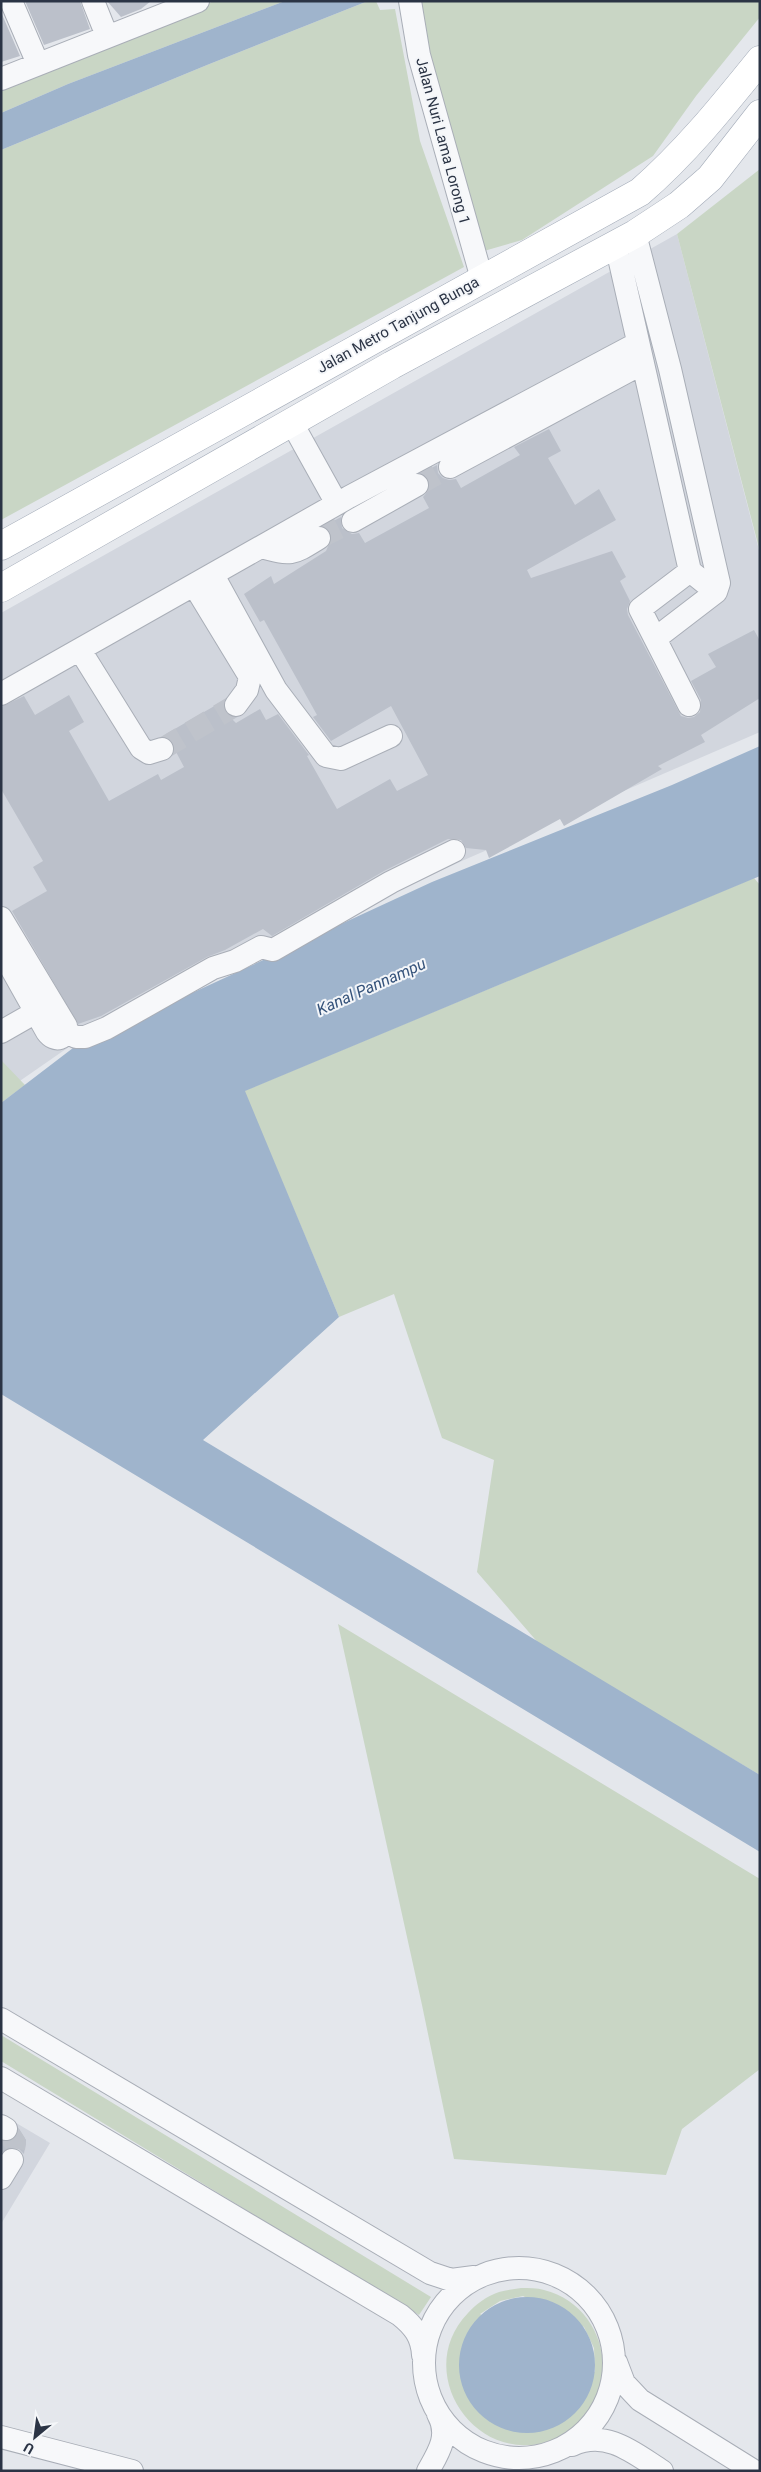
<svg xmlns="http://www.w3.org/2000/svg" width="761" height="2472" font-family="Roboto,sans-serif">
  <rect width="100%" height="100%" fill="#e4e7ec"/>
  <!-- built -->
  <path fill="#d2d6de" d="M 677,234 L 760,554 L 760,732 L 464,860 L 89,1033 L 1,1094 L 1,613 Z
    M 1,2114 L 50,2143 L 1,2224 Z"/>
  <!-- green -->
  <path fill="#c9d6c5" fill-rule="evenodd" d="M 214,1 L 285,1 L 68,84 L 1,113 L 1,88 Z
    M 368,1 L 376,1 L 380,10 L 395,9 L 420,141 L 464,267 L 1,520 L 1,150 L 207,65 Z
    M 416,1 L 760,1 L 760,17 L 696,96 L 653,156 L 522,240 L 484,251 Z
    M 760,169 L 760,552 L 677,234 Z
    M 754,878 L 760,885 L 760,1775 L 540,1645 L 477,1572 L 494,1460 L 442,1438 L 394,1294 L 339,1317 L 244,1091 Z
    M 1,1060 L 25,1085 L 1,1103 Z
    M 338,1624 L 760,1879 L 760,2069 L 682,2129 L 666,2175 L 454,2159 L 422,2005 Z
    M 1,2035 L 431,2297 L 419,2315 L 1,2061 Z
    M 521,2288 C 529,2288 537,2288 544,2290 C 589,2301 612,2348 600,2391 C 593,2413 576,2430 555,2439 C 478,2471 410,2373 468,2313 C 476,2304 487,2296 499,2292 C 506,2290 514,2289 521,2288 ZM 523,2296 L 584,2327 L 594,2348 L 595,2372 L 480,2314 L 500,2301 Z"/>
  <!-- water -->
  <path fill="#9fb4cc" d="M 285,1 L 368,1 L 207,65 L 1,150 L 1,113 L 68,84 Z
    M 760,746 L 760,876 L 245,1091 L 339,1317 L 203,1440 L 760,1775 L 760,1852 L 1,1394 L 1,1103 L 73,1048 L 432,882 L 672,785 Z
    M459 2365a68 68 0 1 1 136 0a68 68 0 1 1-136 0Z"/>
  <!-- building -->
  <path fill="#bbc0ca" d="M 25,1 L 80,1 L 90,29 L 44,45 Z
    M 107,1 L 151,1 L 141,9 L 121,17 Z
    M 1,12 L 20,56 L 1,62 Z
    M 549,429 L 561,451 L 548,458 L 575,505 L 599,489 L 616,520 L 527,570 L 531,578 L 612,551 L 626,577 L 620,581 L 630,601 L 627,609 L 628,615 L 681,716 L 688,718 L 694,717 L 700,712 L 701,700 L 691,681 L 716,667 L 708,654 L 754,630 L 760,641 L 760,698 L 701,735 L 705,742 L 658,766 L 662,769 L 564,826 L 560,819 L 489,858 L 486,850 L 466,848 L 461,840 L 448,839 L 384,871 L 272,936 L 263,929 L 225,950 L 207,957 L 101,1016 L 78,1024 L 12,911 L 47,891 L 33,867 L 43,861 L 1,789 L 1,707 L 24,696 L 35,715 L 69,695 L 84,722 L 69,731 L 109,801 L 158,774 L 161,780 L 184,767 L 175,750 L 174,745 L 166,734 L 223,701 L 224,711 L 236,723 L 260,709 L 266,720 L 278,714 L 309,755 L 307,756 L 337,809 L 390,779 L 397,791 L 428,775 L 391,706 L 331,741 L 313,717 L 317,715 L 264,620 L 260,622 L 244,594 L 271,576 L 274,584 L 326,551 L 332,537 L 330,531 L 324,526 L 341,517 L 342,528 L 352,534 L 359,533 L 365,543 L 429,508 L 423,497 L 428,491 L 430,485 L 428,478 L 422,473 L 437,465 L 438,473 L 443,478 L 449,480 L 456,479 L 461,488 L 520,455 L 514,447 Z
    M 19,2129 L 26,2140 L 24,2154 L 19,2149 L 13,2147 L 1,2153 L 1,2141 L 13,2140 Z"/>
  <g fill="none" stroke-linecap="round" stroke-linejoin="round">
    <!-- minor-tunnel -->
    <path stroke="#bfc3cb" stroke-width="22" stroke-dasharray="22 11" stroke-linecap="butt" d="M 417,485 L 450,467
      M 319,538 L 353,521
      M 162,749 L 236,705
      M 6,2129 L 15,2143 L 12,2160"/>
    <!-- minor casing -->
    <g stroke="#a9aeb7" stroke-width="24">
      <path id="minor" d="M 11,1 L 38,64
        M 93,1 L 103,26
        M 410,1 L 419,55 L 482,279
        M 1,79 L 198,1
        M 635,234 L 670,369 L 719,583 L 716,592 L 656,638
        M 614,246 L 620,262 L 690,571 L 716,592
        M 292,423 L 337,504
        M 450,467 L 643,363
        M 353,521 L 417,485
        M 262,547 C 292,556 293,554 319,538
        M 213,575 L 276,690 L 326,756 L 341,759 L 391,736
        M 194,585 L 250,677 L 247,690 L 236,705
        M 80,650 L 141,748 L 149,753 L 162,749
        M 1,694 L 349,497 L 638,343
        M 689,705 L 640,609 L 690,571
        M 1,918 L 66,1026 C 67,1039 55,1043 47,1032 L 1,950
        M 1,1032 L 36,1012
        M 66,1032 L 76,1037 L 85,1037 L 107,1028 L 213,968 L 235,961 L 261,947 L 273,950 L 391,882 L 454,851
        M 1,2019 L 430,2273 L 451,2280 L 474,2277
        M 1,2078 L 400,2315 C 414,2326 422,2337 423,2355
        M 1,2126 L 6,2129
        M 1,2178 L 12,2160
        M424 2363a95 95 0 1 1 190 0a95 95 0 1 1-190 0Z
        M 616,2362 L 624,2383 L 640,2400 L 754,2471
        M 1,2437 L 132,2471
        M 572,2445 C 607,2429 634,2453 662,2471
        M 428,2471 C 439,2452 450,2435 438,2414"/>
    </g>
    <!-- major casing -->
    <g stroke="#a3abb8" stroke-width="29">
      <path id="major" d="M 1,546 L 640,192 C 686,152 722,107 760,60
        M 1,588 L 392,365 L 635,234 L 679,205 L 710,178 L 760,114"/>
    </g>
    <!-- minor -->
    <use href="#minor" stroke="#f7f8fa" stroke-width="22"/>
    <!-- major -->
    <use href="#major" stroke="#fff" stroke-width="28"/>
  </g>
  <g text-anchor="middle" stroke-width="4" stroke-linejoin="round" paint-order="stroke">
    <!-- street labels -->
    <g font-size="15" fill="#2b3445" stroke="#f4f6f9">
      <text transform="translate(443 141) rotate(75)" y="5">Jalan Nuri Lama Lorong 1</text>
      <text transform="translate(398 325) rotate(-29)" y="5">Jalan Metro Tanjung Bunga</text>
    </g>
    <!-- water labels -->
    <g font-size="16" font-style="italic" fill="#34527a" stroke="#f4f6f9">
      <text transform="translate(371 986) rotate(-24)" y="6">Kanal Pannampu</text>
    </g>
  </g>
  <!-- border -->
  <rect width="761" height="2472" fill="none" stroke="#2b3445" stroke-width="5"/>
  <!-- north arrow -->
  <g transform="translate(35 2437) rotate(209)" stroke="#f4f6f9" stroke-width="4" paint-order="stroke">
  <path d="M0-4L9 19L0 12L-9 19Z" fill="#2b3445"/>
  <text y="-8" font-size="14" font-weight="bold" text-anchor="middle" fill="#2b3445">U</text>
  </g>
</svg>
